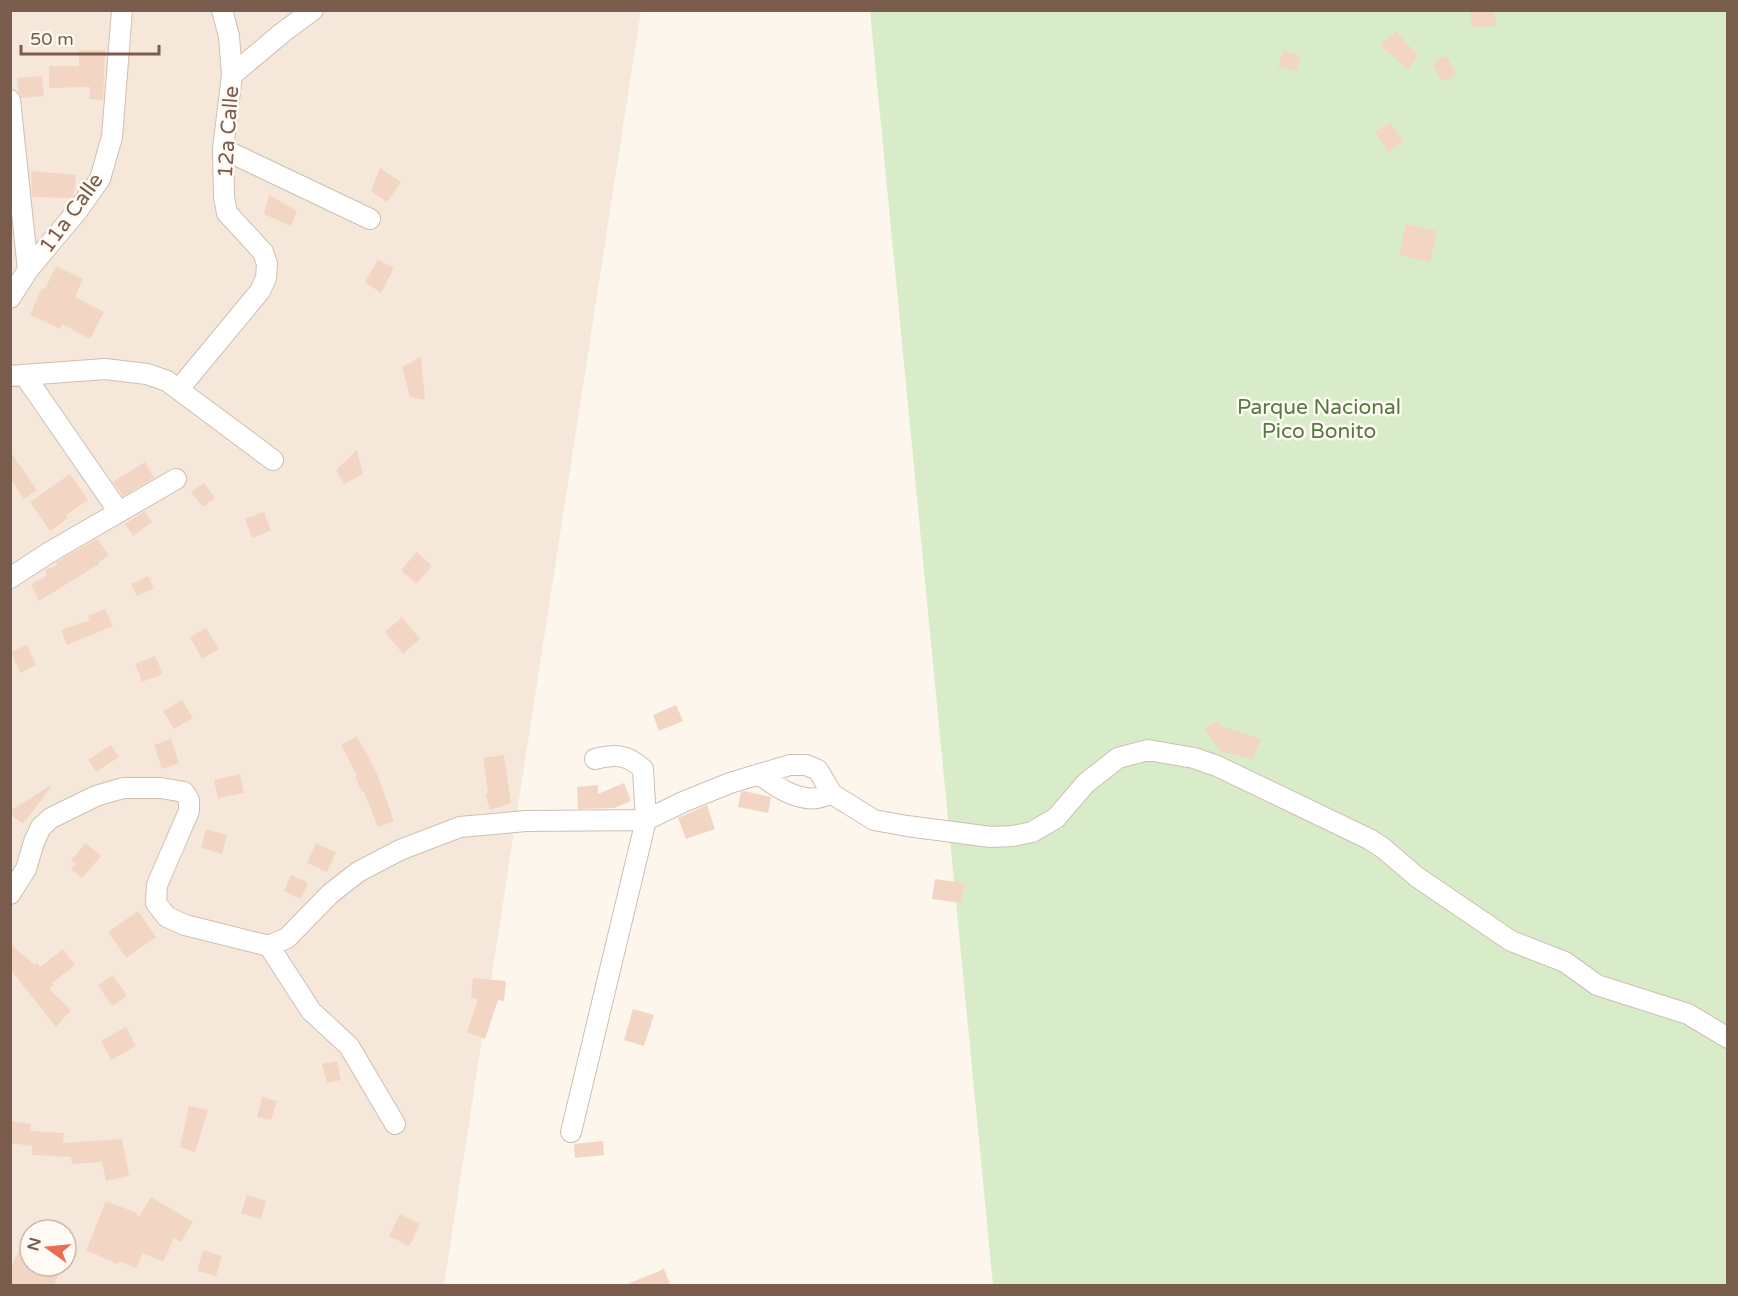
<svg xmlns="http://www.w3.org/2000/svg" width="1738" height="1296" font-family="'Varela Round',sans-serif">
  <rect width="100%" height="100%" fill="#fdf6ec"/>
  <!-- residential -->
  <path fill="#f5e8da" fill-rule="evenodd" d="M 10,11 L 641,11 L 444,1285 L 11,1285 ZM 30,1230 L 66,1230 L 66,1266 L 30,1266 Z"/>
  <!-- green -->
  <path fill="#d8ecc9" d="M 870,11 L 1727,11 L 1727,1285 L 993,1285 Z"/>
  <!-- building -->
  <path fill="#f3d5c3" d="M 1470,10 L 1492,10 L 1498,26 L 1472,27 Z
    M 1396,31 L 1418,56 L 1408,70 L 1380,45 Z
    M 79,50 L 105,50 L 103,100 L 89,99 L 90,87 L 49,88 L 49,66 L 79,66 Z
    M 1283,51 L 1301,56 L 1297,71 L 1278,67 Z
    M 1447,56 L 1456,75 L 1442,82 L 1433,65 L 1440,58 Z
    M 42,76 L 44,96 L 22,98 L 18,91 L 17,78 Z
    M 1390,122 L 1403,141 L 1389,152 L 1375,132 Z
    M 380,168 L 401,182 L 387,202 L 371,191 Z
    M 31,171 L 76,175 L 74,194 L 72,198 L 32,197 Z
    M 269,195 L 297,211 L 291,226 L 264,214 Z
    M 1406,224 L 1437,231 L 1430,262 L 1399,255 Z
    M 378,260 L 394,268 L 381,293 L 365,282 Z
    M 56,266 L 83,279 L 75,297 L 104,312 L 90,339 L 62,324 L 60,329 L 30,315 L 42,288 L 45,289 Z
    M 421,357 L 425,400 L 410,397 L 402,367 Z
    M 357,450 L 363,474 L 344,484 L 336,470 Z
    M 10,451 L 37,490 L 24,499 L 10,478 Z
    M 145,462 L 154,478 L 123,496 L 113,482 Z
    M 70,474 L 88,500 L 66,515 L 68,518 L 50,531 L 30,502 Z
    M 204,483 L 215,498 L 203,507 L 191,492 Z
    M 145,511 L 152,522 L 133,536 L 125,524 Z
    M 264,512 L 271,530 L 252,538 L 245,519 Z
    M 97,539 L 109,555 L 98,563 L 99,564 L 39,601 L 31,584 L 47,576 L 45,570 L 57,565 L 56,562 Z
    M 417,552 L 432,566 L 416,584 L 401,570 Z
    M 148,576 L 154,588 L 137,596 L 131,584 Z
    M 105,609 L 113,626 L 67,645 L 61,630 L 90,620 L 88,616 Z
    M 402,617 L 420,639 L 403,654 L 385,632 Z
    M 206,628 L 219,649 L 202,659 L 190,637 Z
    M 27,645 L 36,665 L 20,673 L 11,652 Z
    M 155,656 L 163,674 L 142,682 L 135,664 Z
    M 182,700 L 193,718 L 174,729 L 163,711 Z
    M 676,705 L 683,721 L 659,731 L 653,715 Z
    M 1217,720 L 1221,726 L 1261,739 L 1252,759 L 1220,751 L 1205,729 Z
    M 357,736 L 377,774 L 394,821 L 378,827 L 364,792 L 362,792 L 355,776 L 357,776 L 341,745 Z
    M 171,739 L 179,763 L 162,769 L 154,745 Z
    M 111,745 L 119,757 L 96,772 L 88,760 Z
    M 504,755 L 511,803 L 490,810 L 485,794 L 488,793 L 483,758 Z
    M 240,774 L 244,793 L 218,798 L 214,780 Z
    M 624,783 L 631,801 L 614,808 L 578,809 L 577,787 L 598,785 L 598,794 Z
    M 51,785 L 52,786 L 23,824 L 10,814 L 10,811 Z
    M 744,791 L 771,797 L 768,813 L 738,807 L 741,792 Z
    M 707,805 L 715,829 L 686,839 L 678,818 Z
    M 206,829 L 227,835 L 222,854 L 201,848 Z
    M 86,843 L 101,856 L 82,878 L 71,869 L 76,864 L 71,860 Z
    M 316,843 L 336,852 L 327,872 L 307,863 Z
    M 291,875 L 308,883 L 301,899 L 284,891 Z
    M 935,879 L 964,883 L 961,903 L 932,899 Z
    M 138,911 L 156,937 L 126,958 L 108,932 Z
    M 10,944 L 34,964 L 37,963 L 40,967 L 63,949 L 75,965 L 52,983 L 54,985 L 49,989 L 71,1010 L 56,1027 L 10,969 Z
    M 113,975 L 127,996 L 112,1006 L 98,985 Z
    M 473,978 L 506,981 L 504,1001 L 498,1000 L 485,1039 L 467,1032 L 478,999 L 471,998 Z
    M 633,1009 L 654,1015 L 644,1046 L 624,1040 Z
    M 126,1027 L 136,1046 L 111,1060 L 101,1041 Z
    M 337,1061 L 341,1080 L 327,1083 L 322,1064 Z
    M 262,1097 L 277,1101 L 271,1120 L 257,1117 Z
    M 189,1106 L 208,1110 L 195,1152 L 180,1147 Z
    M 10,1121 L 31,1124 L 30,1131 L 64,1133 L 63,1143 L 122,1139 L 129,1176 L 106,1181 L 102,1162 L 72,1164 L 71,1157 L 32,1155 L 32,1146 L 10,1143 Z
    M 603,1141 L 604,1155 L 575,1158 L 574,1144 Z
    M 247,1195 L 266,1201 L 261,1219 L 241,1213 Z
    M 151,1197 L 193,1222 L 181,1242 L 174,1238 L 163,1262 L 143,1253 L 136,1268 L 119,1261 L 117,1264 L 86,1250 L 106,1201 L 137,1213 L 138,1218 Z
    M 400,1214 L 420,1224 L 409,1246 L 389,1236 Z
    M 30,1229 L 30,1266 L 63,1266 L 53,1286 L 10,1286 L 10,1269 Z
    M 203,1250 L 222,1256 L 216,1276 L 197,1271 Z
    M 664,1269 L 671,1286 L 625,1286 L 625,1285 Z"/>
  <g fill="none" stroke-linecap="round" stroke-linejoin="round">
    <!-- minor casing -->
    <g stroke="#d1beb0" stroke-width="22">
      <path id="minor" d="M 232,75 L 282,33 L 313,10
        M 10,100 L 28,270 L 10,298
        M 223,149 L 370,219
        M 28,270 L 78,210 L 100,179 L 112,137 L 122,10
        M 10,376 L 105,369 L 147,374 L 167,381 L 273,460
        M 25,376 L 119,512
        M 179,389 L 260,291 L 266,278 L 267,264 L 263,252 L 227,213 L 224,197 L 223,149 L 232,75 L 229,36 L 222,10
        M 10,578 L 50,552 L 176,479
        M 759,774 C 775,786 796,801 817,798 C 822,797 827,795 832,794
        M 10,894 L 26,869 L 34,842 L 41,827 L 51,818 L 96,796 L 123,788 L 161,788 L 184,792 L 189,800 L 189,811 L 157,885 L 156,903 L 167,917 L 185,925 L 269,946 L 287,938 L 330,894 L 358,872 L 400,850 L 460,827 L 526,821 L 646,820 L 683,802 L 730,783 L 790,765 L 806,765 L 818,770 L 832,794 L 874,820 L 907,826 L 991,837 L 1013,836 L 1032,832 L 1056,818 L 1086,783 L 1118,758 L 1148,750 L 1194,758 L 1217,766 L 1369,839 L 1383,848 L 1417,877 L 1511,941 L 1565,962 L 1597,985 L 1688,1014 L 1728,1038
        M 269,946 L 311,1011 L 349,1046 L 395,1124
        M 571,1132 L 646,820 L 643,769 C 627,754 615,754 595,759"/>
    </g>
    <!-- minor -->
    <use href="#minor" stroke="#fff" stroke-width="20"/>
  </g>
  <g text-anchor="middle" stroke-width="5" stroke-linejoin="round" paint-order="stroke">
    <!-- street labels -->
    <g font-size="21" fill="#7a5c4d" stroke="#fffaf3">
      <text transform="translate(228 132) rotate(-86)" y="7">12a Calle</text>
      <text transform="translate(71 213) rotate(-54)" y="7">11a Calle</text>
    </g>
    <!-- park labels -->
    <g font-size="21" fill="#537a41" stroke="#fffaf3">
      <text x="1319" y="414">Parque Nacional<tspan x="1319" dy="24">Pico Bonito</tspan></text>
    </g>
  </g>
  <!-- border -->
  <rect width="1738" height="1296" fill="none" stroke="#7a5c4d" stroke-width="24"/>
  <!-- north arrow -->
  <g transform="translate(48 1248) rotate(285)"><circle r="28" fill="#fffaf3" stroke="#cabbb1" stroke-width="1.5"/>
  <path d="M0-4.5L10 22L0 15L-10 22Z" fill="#e76f51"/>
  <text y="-9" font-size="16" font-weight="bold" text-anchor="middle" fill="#7a5c4d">N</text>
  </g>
  <!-- scale -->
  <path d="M21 45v9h138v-9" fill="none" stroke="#7a5c4d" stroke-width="3"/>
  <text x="30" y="45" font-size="18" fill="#7a5c4d" stroke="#fffaf3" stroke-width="4.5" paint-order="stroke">50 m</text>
</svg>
